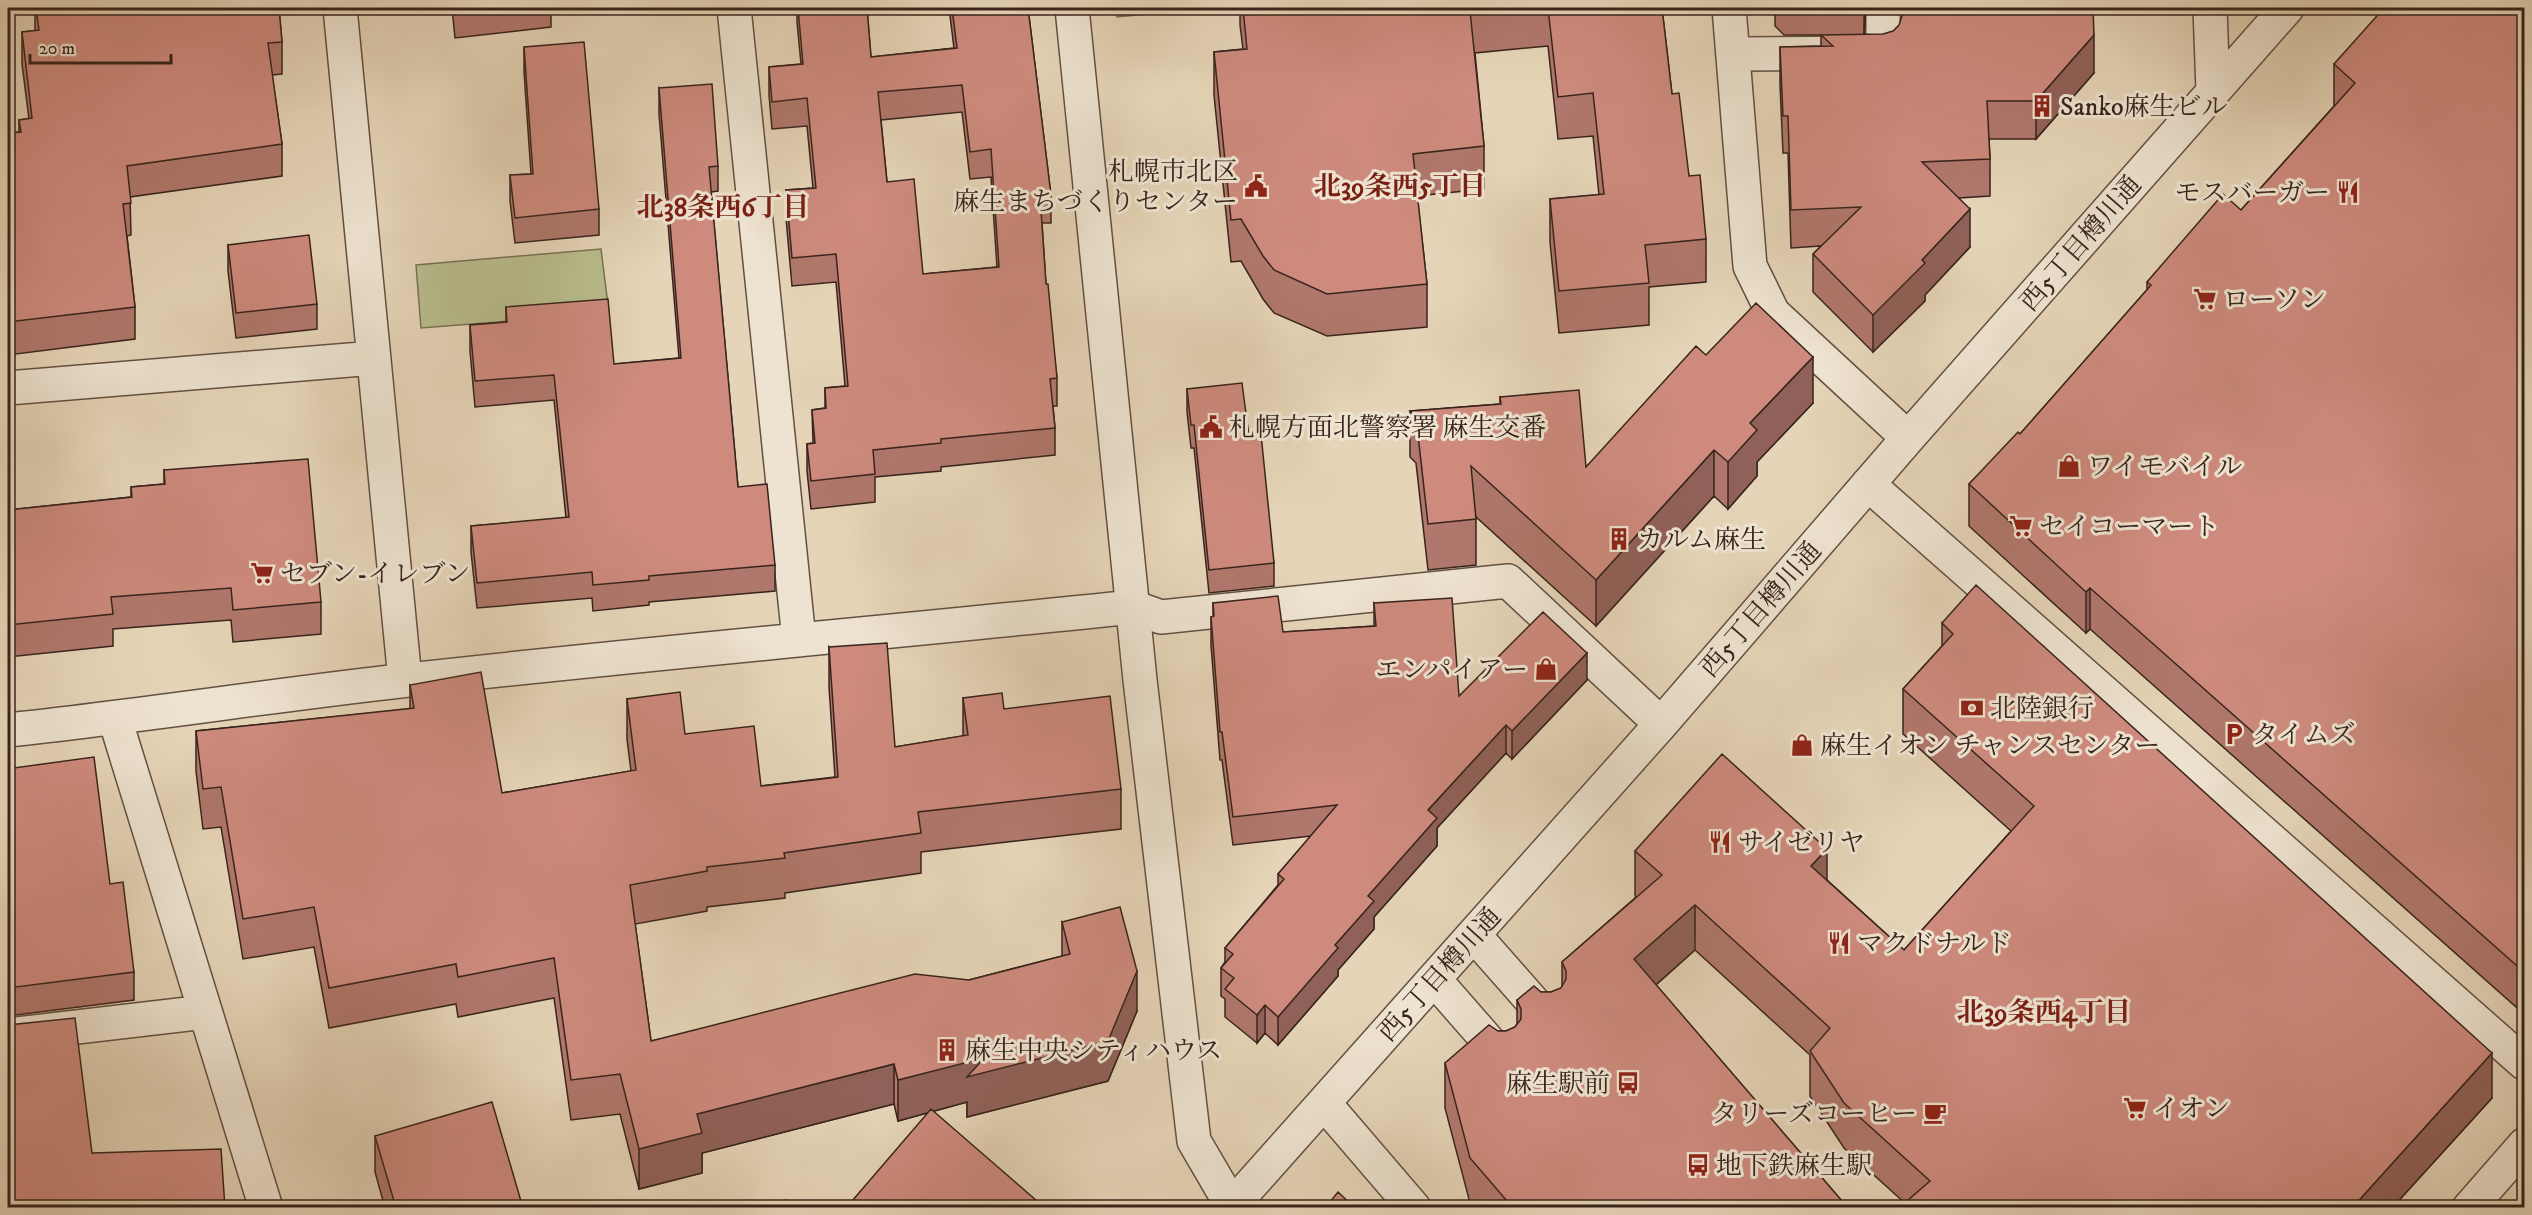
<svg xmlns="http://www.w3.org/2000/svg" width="2532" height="1215" font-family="'IM FELL DW Pica','Noto Serif JP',serif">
  <rect width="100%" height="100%" fill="#e5d4b7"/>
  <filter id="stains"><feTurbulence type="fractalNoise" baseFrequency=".00333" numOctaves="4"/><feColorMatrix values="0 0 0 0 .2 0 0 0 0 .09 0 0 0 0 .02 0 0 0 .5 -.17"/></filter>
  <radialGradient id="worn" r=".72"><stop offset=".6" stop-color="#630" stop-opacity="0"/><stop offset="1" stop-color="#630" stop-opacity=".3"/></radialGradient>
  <!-- green -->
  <path fill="#b8bc8c" stroke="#787054" stroke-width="1.5" d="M 1116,8 L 1212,8 L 1117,17 Z
    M 601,249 L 609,313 L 421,328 L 416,265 Z"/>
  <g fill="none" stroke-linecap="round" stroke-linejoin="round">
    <!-- minor casing -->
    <g stroke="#635043" stroke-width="36">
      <path id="minor" d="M 340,8 L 405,680
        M 734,8 L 799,640
        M 1072,8 L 1140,680 L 1194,1141 L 1232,1206
        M 1729,8 L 1750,266 L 1773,313 L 1908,438
        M 2210,8 L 2213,91
        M 1733,54 L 1883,53 L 1883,8
        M 8,388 L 374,358
        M 1868,484 L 2524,1063
        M 115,719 L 266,1208
        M 8,730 C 141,716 274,695 408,680 C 649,653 891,632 1133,607 L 1161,617 L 1508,581 L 1661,724
        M 1474,935 L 1548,1019
        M 1434,979 L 1503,1058
        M 8,1035 L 205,1012
        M 1324,1103 L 1414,1208
        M 1230,1208 L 1661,724 L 1908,438 L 2287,8
        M 2469,1208 L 2524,1145"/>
    </g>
    <!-- minor -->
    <use href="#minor" stroke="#eee3d0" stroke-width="33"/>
  </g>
  <!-- wall -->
  <path fill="#b0776c" stroke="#38241c" stroke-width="1.5" fill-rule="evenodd" d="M 35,8 L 279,8 L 282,42 L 282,74 L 272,75 L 282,144 L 282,176 L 130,197 L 131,235 L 127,236 L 135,307 L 135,339 L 8,355 L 8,133 L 19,132 L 19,120 L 29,119 L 22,64 L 22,32 L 35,31 Z
    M 452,8 L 551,8 L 551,27 L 455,38 Z
    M 652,8 L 699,8 L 652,12 Z
    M 797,8 L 867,8 L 871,57 L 954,48 L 949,8 L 1028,8 L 1051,195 L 1051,223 L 1042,223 L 1046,284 L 1057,378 L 1057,406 L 1053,406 L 1055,428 L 1055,455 L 941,467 L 941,471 L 875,477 L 875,502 L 811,509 L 807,471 L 807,444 L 813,443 L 812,410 L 825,408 L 825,388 L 845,386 L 836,282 L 792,286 L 786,218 L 786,190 L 813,188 L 807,126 L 772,129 L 769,95 L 769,67 L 801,64 L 797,22 ZM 962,112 L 970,179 L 991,177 L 997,267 L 923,274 L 887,182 L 881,120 Z
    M 1240,8 L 1662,8 L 1672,94 L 1689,176 L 1706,239 L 1706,282 L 1649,287 L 1649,325 L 1559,333 L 1550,242 L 1550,199 L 1599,195 L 1593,136 L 1558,139 L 1548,46 L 1475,53 L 1484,146 L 1484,189 L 1417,196 L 1427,284 L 1427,327 L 1327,336 L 1274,313 L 1263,299 L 1241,261 L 1231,262 L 1214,95 L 1214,52 L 1243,49 L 1240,25 Z
    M 1775,8 L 1866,8 L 1864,34 L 2094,73 L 2036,139 L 1989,139 L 1990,159 L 1990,196 L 1959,198 L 1970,247 L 1925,295 L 1925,301 L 1873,352 L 1813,292 L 1813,254 L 1821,246 L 1791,248 L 1788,153 L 1783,153 L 1780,85 L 1780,47 L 1821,46 L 1821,35 L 1784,35 L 1775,26 Z
    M 2524,8 L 2524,1014 L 2090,629 L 2086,633 L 1969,526 L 1969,484 L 2020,434 L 2147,290 L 2147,282 L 2241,210 L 2334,106 L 2334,64 Z
    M 524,47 L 599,209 L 599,235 L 515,243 L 510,201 L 510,175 L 531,174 L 524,72 Z
    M 659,88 L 718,166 L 718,191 L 711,192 L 738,487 L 775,565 L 775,591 L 649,602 L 649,605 L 593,611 L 592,598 L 477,608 L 471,552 L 471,526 L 566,518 L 554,400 L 475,407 L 470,351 L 470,325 L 506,322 L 506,307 L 614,364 L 679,358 L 659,114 Z
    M 228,245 L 317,304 L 317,329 L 236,338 L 228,271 Z
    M 1706,355 L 1813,403 L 1757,462 L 1757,476 L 1728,509 L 1714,496 L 1596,626 L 1476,517 L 1476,565 L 1428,570 L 1416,463 L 1410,457 L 1410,411 L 1500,404 L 1500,397 L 1586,467 Z
    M 1187,389 L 1249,436 L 1274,563 L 1274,586 L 1209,593 L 1194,448 L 1191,448 L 1187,412 Z
    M 164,470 L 321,602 L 321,634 L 233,642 L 231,620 L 113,629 L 113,646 L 8,657 L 8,510 L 131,497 L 131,487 L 164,484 Z
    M 1213,603 L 1283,632 L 1374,626 L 1374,603 L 1459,696 L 1587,680 L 1512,759 L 1506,753 L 1437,828 L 1437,846 L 1374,917 L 1374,929 L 1338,970 L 1338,976 L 1278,1045 L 1265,1033 L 1257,1043 L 1225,1017 L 1225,999 L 1221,996 L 1221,968 L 1225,962 L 1225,948 L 1278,885 L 1278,874 L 1311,836 L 1233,845 L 1222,760 L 1220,760 L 1211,645 L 1211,617 L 1213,617 Z
    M 1942,623 L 2492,1098 L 2392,1208 L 1907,1208 L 1907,1205 L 1844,1148 L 1810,1096 L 1810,1055 L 1695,950 L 1656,985 L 1848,1208 L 1474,1208 L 1470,1203 L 1445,1108 L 1445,1063 L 1498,1031 L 1506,1031 L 1515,1027 L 1517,1024 L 1517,1000 L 1541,992 L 1551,992 L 1561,988 L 1562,986 L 1562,962 L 1636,897 L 1635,896 L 1635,851 L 1827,880 L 1904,950 L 2011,831 L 1903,734 L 1903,689 L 1942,646 Z
    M 829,647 L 895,747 L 963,736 L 963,698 L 1004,709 L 1121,789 L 1121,829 L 921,852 L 921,873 L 785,893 L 785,898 L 707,907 L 707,911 L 635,924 L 651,1041 L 969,980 L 1062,956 L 1062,922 L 1137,1011 L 1108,1081 L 967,1117 L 967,1102 L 898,1121 L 894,1104 L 702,1153 L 702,1173 L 639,1189 L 620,1114 L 571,1120 L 554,998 L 458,1017 L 456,1004 L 329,1028 L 314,947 L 243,959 L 221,827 L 203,829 L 196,771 L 196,731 L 410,709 L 410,685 L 502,793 L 631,771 L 627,739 L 627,699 L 685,734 L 761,786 L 835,777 L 829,687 Z
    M 8,751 L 14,768 L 110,884 L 134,972 L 134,1000 L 8,1016 Z
    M 375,1136 L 523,1208 L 385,1208 L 375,1172 Z"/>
  <!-- shaded-wall -->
  <path fill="#906158" stroke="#38241c" stroke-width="1.5" d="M 1864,8 L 1866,8 L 1864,34 Z
    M 2094,35 L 2094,73 L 2036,139 L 2036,101 Z
    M 1970,209 L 1970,247 L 1925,295 L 1925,301 L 1873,352 L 1873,315 L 1922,260 Z
    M 1813,357 L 1813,403 L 1757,462 L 1757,476 L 1728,509 L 1728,462 L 1750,423 Z
    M 1714,450 L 1714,496 L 1596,626 L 1596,580 Z
    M 2090,588 L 2090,629 L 2086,633 L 2086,592 Z
    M 1587,653 L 1587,680 L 1512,759 L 1512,731 Z
    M 1506,725 L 1506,753 L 1437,828 L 1437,846 L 1374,917 L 1374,929 L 1338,970 L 1338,976 L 1278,1045 L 1278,1017 L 1368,896 L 1428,810 Z
    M 1827,849 L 1827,894 L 1811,866 Z
    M 1695,905 L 1695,950 L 1634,1004 L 1634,959 Z
    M 1137,971 L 1137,1011 L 1108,1081 L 967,1117 L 967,1102 L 898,1121 L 898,1080 Z
    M 1265,1005 L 1265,1033 L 1257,1043 L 1257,1015 Z
    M 2492,1053 L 2492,1098 L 2392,1208 L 2352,1208 Z
    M 894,1064 L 894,1104 L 702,1153 L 702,1173 L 639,1189 L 639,1149 L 697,1114 Z"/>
  <!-- building -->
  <path fill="#cd8a7d" stroke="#38241c" stroke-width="1.5" fill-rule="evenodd" d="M 36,8 L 279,8 L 282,42 L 268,43 L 282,144 L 127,166 L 131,203 L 123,204 L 135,307 L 8,322 L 8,176 L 10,176 L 8,156 L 8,133 L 21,132 L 19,120 L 32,118 L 22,32 L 39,30 Z
    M 455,8 L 476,8 L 455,10 Z
    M 798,8 L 867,8 L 871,57 L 957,48 L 952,8 L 1028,8 L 1051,195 L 1040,196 L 1046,284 L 1048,284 L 1057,378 L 1050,379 L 1055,428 L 941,439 L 941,443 L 873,450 L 875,474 L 811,481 L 807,444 L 815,443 L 812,410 L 826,408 L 825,388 L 848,386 L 836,254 L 792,258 L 786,190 L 816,188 L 807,98 L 772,102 L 769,67 L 803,64 ZM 962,85 L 970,152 L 991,149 L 999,267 L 923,274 L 914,179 L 887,182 L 878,92 Z
    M 1243,8 L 1505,8 L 1470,11 L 1484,146 L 1413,154 L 1427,284 L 1327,294 L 1274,270 L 1263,256 L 1241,219 L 1231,220 L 1214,52 L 1247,49 Z
    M 1548,8 L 1662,8 L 1672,94 L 1679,93 L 1689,176 L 1700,175 L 1706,239 L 1645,245 L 1649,283 L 1559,291 L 1550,199 L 1604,194 L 1593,93 L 1558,97 Z
    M 1902,8 L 2093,8 L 2094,35 L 2036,101 L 1987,101 L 1990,159 L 1922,162 L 1970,209 L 1922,260 L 1925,263 L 1873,315 L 1813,254 L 1861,207 L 1791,210 L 1788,116 L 1783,116 L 1780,47 L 1833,46 L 1821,35 L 1883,34 L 1893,31 L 1899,25 L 1902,16 Z
    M 2384,8 L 2524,8 L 2524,972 L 2090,588 L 2086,592 L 1969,484 L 2018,432 L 2020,434 L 2151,285 L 2147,282 L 2223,194 L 2241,210 L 2355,83 L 2334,64 Z
    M 584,42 L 599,209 L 515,218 L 510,175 L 533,174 L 524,47 Z
    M 712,84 L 718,166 L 709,167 L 738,487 L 767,484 L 775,565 L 649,576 L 649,580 L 593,585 L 592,572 L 477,583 L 471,526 L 569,517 L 554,375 L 475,381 L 470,325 L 507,322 L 506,307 L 608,299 L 614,364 L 681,358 L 659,88 Z
    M 309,235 L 317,304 L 236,313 L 228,245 Z
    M 1756,303 L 1813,357 L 1750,423 L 1757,430 L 1728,462 L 1714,450 L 1596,580 L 1471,466 L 1476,519 L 1428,524 L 1416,417 L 1410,411 L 1501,404 L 1500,397 L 1579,390 L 1586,467 L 1696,346 L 1706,355 Z
    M 1242,383 L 1249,436 L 1261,434 L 1274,563 L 1209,570 L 1194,425 L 1191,425 L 1187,389 Z
    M 308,459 L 321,602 L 233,610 L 231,588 L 111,597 L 113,614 L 8,625 L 8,510 L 132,497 L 131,487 L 165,484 L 164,470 Z
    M 1976,585 L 2492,1053 L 2352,1208 L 1911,1208 L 1907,1201 L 1930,1181 L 1844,1103 L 1810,1051 L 1830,1028 L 1695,905 L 1634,959 L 1848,1208 L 1513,1208 L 1470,1158 L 1445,1063 L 1489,1025 L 1498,1031 L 1506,1031 L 1515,1027 L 1521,1019 L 1521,1009 L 1517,1000 L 1534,986 L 1541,992 L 1551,992 L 1561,988 L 1566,979 L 1566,971 L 1562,962 L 1662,875 L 1635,851 L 1722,754 L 1827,849 L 1811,866 L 1904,950 L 2034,806 L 1903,689 L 1953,634 L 1942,623 Z
    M 1278,596 L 1283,632 L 1376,626 L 1374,603 L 1452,598 L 1459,696 L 1543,612 L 1587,653 L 1512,731 L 1506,725 L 1428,810 L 1437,818 L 1368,896 L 1374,901 L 1335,945 L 1338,948 L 1278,1017 L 1265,1005 L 1257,1015 L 1225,989 L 1234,978 L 1221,968 L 1233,954 L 1225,948 L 1284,879 L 1278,874 L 1337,805 L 1233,817 L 1222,732 L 1220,732 L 1211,617 L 1214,616 L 1213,603 Z
    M 887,643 L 895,747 L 968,735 L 963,698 L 1002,693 L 1004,709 L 1110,696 L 1121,789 L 918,812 L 921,833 L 784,853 L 785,858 L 707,867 L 707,871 L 630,885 L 651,1041 L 915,974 L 969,980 L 1070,954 L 1062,922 L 1120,907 L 1137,971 L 1108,1041 L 967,1077 L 984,1058 L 898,1080 L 894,1064 L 697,1114 L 702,1133 L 639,1149 L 620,1074 L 571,1080 L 554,958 L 458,977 L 456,964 L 329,988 L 314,907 L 243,919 L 221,787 L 203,789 L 196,731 L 414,708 L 410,685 L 481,672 L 502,793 L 636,770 L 627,699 L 680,692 L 685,734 L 754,726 L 761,786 L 838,777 L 829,647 Z
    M 12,750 L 14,768 L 94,757 L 110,884 L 123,882 L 134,972 L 8,988 L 8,751 Z
    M 75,1018 L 92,1153 L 221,1149 L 225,1208 L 8,1208 L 8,1025 Z
    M 492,1102 L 523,1208 L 396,1208 L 375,1136 Z
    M 931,1109 L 1045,1208 L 846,1208 Z
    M 1338,1192 L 1355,1208 L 1325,1208 Z
    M 785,1200 L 794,1208 L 778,1208 Z"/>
  <!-- icons -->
  <defs>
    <g id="building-bare" transform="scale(1.8)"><path d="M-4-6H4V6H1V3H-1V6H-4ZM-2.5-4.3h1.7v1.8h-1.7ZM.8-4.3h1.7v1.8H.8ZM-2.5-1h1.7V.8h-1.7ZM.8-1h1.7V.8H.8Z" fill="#8f2418" stroke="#eee3d0" stroke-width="2.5" paint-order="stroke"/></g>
    <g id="civic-bare" transform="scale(1.8)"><path d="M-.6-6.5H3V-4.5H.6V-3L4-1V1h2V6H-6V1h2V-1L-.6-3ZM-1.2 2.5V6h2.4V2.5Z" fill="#8f2418" stroke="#eee3d0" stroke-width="2.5" paint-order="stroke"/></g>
    <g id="restaurant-bare" transform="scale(1.8)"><path d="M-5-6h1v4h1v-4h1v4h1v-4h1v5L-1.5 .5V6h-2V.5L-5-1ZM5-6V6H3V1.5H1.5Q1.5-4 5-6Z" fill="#8f2418" stroke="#eee3d0" stroke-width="2.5" paint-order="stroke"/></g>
    <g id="supermarket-bare" transform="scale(1.8)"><path d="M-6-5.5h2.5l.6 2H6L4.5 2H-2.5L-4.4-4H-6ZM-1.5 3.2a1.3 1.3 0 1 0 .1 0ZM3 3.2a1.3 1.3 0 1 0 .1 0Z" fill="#8f2418" stroke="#eee3d0" stroke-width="2.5" paint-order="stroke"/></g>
    <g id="shop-bare" transform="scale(1.8)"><path d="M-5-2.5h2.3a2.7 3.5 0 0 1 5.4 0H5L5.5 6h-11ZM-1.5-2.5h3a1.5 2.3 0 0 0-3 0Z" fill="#8f2418" stroke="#eee3d0" stroke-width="2.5" paint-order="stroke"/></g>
    <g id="bank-bare" transform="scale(1.8)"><path d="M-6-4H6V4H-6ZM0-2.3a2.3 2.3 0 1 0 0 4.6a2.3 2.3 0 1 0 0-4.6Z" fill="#8f2418" stroke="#eee3d0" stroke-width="2.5" paint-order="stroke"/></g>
    <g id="parking-bare" transform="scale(1.8)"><path d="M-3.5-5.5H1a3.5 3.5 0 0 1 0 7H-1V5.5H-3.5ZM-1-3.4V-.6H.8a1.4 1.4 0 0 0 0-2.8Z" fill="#8f2418" stroke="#eee3d0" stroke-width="2.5" paint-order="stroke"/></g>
    <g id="bus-bare" transform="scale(1.8)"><path d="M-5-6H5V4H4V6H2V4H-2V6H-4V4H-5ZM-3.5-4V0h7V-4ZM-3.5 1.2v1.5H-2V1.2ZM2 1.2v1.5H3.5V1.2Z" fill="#8f2418" stroke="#eee3d0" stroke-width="2.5" paint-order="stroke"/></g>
    <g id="cafe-bare" transform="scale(1.8)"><path d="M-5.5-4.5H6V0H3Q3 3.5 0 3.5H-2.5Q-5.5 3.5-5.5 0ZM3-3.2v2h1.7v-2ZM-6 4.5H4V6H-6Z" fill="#8f2418" stroke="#eee3d0" stroke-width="2.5" paint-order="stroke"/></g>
  </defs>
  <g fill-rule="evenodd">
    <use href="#building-bare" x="2042" y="106"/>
    <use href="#civic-bare" x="1256" y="186"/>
    <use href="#restaurant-bare" x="2348" y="192"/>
    <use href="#supermarket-bare" x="2205" y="299"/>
    <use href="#civic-bare" x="1211" y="427"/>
    <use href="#shop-bare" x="2069" y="466"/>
    <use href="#supermarket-bare" x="2021" y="526"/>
    <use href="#building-bare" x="1619" y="539"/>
    <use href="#supermarket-bare" x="262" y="573"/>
    <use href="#shop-bare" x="1546" y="669"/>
    <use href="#bank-bare" x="1972" y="708"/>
    <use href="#parking-bare" x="2234" y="734"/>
    <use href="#shop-bare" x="1802" y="745"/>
    <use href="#restaurant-bare" x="1720" y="842"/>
    <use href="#restaurant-bare" x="1839" y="943"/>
    <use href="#building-bare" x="947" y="1050"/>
    <use href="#bus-bare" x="1628" y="1083"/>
    <use href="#supermarket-bare" x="2135" y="1108"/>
    <use href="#cafe-bare" x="1935" y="1113"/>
    <use href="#bus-bare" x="1698" y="1165"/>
  </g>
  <g text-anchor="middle" stroke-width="6" stroke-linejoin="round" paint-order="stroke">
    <!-- poi labels -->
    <g font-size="26" fill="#38241c" stroke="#eee3d0" text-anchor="start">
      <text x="2060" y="115">Sanko麻生ビル</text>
      <text x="1238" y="180" text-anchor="end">札幌市北区<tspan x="1238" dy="30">麻生まちづくりセンター</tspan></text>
      <text x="2330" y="201" text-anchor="end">モスバーガー</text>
      <text x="2223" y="308">ローソン</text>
      <text x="1229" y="436">札幌方面北警察署 麻生交番</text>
      <text x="2087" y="475">ワイモバイル</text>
      <text x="2039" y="535">セイコーマート</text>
      <text x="1637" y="548">カルム麻生</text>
      <text x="280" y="582">セブン-イレブン</text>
      <text x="1528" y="678" text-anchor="end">エンパイアー</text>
      <text x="1990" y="717">北陸銀行</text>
      <text x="2252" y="743">タイムズ</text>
      <text x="1820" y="754">麻生イオン チャンスセンター</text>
      <text x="1738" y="851">サイゼリヤ</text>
      <text x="1857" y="952">マクドナルド</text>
      <text x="965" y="1059">麻生中央シティハウス</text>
      <text x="1610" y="1092" text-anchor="end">麻生駅前</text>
      <text x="2153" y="1117">イオン</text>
      <text x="1917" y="1122" text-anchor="end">タリーズコーヒー</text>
      <text x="1716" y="1174">地下鉄麻生駅</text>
    </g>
    <!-- street labels -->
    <g font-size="26" fill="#38241c" stroke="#eee3d0">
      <text transform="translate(2080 243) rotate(-49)" y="9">西5丁目樽川通</text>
      <text transform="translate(1760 609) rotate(-49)" y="9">西5丁目樽川通</text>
      <text transform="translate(1439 974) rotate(-48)" y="9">西5丁目樽川通</text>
    </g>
    <!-- neighbourhood labels -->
    <g font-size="27" font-weight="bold" fill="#7a1f14" stroke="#eee3d0">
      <text x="1400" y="195">北39条西5丁目</text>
      <text x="723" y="216">北38条西6丁目</text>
      <text x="2044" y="1021">北39条西4丁目</text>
    </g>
  </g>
  <!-- margin -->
  <rect width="2532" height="1215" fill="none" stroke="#e5d4b7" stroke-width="30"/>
  <rect x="9" y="9" width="2514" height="1197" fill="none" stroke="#38241c" stroke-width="3"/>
  <rect x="15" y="15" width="2502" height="1185" fill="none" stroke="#38241c" stroke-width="1.5"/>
  <!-- scale -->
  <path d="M30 54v9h141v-9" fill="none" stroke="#38241c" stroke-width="3"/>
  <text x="39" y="54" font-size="18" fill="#38241c" stroke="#eee3d0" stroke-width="4.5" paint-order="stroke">20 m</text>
  <rect width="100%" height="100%" filter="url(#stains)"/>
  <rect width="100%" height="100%" fill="url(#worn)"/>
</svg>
